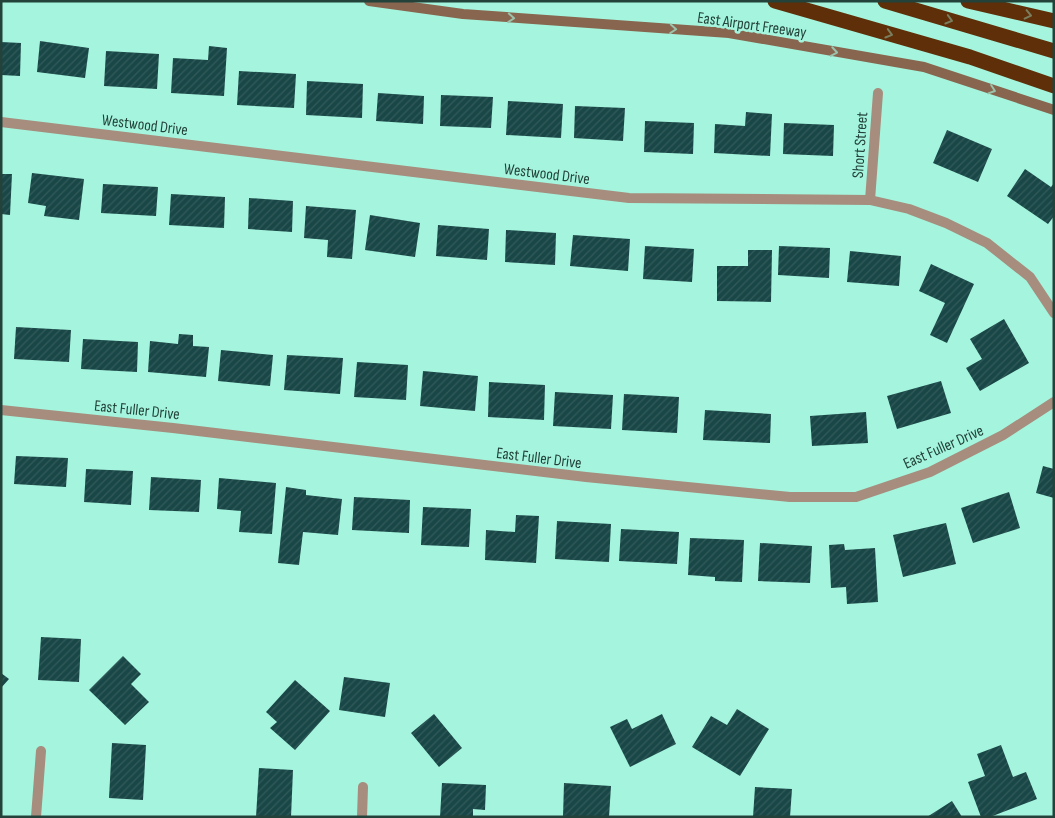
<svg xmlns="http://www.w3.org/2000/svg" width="1055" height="818" font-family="'Sofia Sans Condensed',sans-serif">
  <defs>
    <pattern id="building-hatch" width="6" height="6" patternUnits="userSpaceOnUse" patternTransform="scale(1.25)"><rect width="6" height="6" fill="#194747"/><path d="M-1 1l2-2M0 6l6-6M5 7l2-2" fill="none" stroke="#325a5a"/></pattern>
  </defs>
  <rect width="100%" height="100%" fill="#a5f4dd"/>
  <!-- building -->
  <path fill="url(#building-hatch)" d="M 40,41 L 89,48 L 85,78 L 37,72 Z
    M 1,42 L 21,43 L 20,76 L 1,75 Z
    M 209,46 L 227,48 L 224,96 L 171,93 L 173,58 L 208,60 Z
    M 106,51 L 159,54 L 157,89 L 104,86 Z
    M 239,71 L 296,74 L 294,108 L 237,105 Z
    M 307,81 L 363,84 L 362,118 L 306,115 Z
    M 378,93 L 424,96 L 423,124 L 376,121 Z
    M 441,95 L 493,97 L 491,128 L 440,126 Z
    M 508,101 L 563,104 L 561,138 L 506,135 Z
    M 575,106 L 625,108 L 623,141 L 574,138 Z
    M 746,112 L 772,114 L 770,156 L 714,153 L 715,124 L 745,126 Z
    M 645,121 L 694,123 L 693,154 L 644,152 Z
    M 784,123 L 834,125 L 833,156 L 783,154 Z
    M 947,130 L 992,149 L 978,182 L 933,163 Z
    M 1025,169 L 1051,187 L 1054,183 L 1054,216 L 1048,224 L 1007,196 Z
    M 32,173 L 84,179 L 79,220 L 44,216 L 46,206 L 28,203 Z
    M 1,174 L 12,174 L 10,215 L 1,214 Z
    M 103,184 L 158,187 L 156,216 L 101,213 Z
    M 171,194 L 225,197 L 224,228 L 169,225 Z
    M 249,198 L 293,201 L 292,232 L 248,229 Z
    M 306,206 L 356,210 L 352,259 L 327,257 L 328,240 L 304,238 Z
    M 370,215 L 420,223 L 415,257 L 365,250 Z
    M 438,225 L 489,229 L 487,260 L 436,256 Z
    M 506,230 L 556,233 L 555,265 L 505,262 Z
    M 573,235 L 630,239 L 628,271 L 570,266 Z
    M 645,246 L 694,249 L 692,282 L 643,279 Z
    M 779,246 L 830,248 L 829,278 L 778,275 Z
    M 748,250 L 772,250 L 771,302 L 717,301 L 717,266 L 748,266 Z
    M 850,251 L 901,256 L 899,286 L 847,282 Z
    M 931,264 L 974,284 L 947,343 L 930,335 L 945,303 L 919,291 Z
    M 1004,319 L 1029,363 L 980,391 L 966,368 L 982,359 L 970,339 Z
    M 16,327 L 71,330 L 69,362 L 14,359 Z
    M 179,334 L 193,335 L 193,346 L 209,347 L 206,377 L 148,372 L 150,341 L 178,344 Z
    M 83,339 L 138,342 L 137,372 L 81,369 Z
    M 221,350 L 273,355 L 270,386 L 218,381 Z
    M 287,355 L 343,358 L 340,394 L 284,390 Z
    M 357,362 L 408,365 L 406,400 L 354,397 Z
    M 423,371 L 478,376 L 475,411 L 420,406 Z
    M 941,381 L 951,413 L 897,429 L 887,396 Z
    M 489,382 L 545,385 L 544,420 L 488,417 Z
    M 555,392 L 613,395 L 611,429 L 553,426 Z
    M 624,394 L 679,397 L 677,433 L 622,430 Z
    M 705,410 L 771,414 L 770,443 L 703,440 Z
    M 866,412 L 868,443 L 812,446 L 810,416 Z
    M 16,456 L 68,458 L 66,487 L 14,484 Z
    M 1043,466 L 1054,469 L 1054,498 L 1036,493 Z
    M 86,469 L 133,471 L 131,505 L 84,502 Z
    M 151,477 L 201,480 L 199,512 L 149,510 Z
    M 219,478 L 276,483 L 272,534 L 239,532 L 241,511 L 217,509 Z
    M 286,487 L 306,490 L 306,495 L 342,499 L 338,535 L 303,532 L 299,565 L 278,563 Z
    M 1009,492 L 1020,528 L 973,543 L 961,508 Z
    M 354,497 L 410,500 L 409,533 L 352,530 Z
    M 423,507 L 471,509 L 469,547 L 421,545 Z
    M 516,515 L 539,516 L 536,563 L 485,560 L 486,530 L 515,532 Z
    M 557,521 L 611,524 L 609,562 L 555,559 Z
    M 946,523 L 956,564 L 903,577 L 893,535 Z
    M 621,529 L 679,532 L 677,564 L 619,561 Z
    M 690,538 L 744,540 L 742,582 L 715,581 L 715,577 L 688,575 Z
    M 760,543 L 812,546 L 810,583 L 758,581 Z
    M 844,544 L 845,550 L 875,548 L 878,602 L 847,604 L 846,587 L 831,588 L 829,545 Z
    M 41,637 L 81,639 L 79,682 L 38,680 Z
    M 123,656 L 141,674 L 131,684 L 149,702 L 125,725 L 89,690 Z
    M 1,673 L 9,679 L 1,688 Z
    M 344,677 L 390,683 L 385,717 L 339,710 Z
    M 295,680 L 330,711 L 295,750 L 270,728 L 277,722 L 266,712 Z
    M 737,709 L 769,729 L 740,776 L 692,747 L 711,716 L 727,725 Z
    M 434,714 L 462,748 L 439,767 L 411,733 Z
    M 662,714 L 676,744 L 630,767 L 610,727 L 627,719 L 632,729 Z
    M 112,743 L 146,745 L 143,800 L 109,798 Z
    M 1001,745 L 1013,777 L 1026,772 L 1037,799 L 990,817 L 981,817 L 968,782 L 985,776 L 977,754 Z
    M 259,768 L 293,770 L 291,817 L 256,817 Z
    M 442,783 L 486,785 L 485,810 L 473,809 L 473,817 L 440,817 Z
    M 564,783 L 611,786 L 609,817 L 563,817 Z
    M 755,787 L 792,789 L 790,817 L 753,817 Z
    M 952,801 L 962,817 L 927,817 Z"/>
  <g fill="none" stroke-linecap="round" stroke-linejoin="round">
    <!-- street -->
    <path stroke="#a68d7d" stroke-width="10" d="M 1,122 L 629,198 L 870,200 L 909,209 L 946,223 L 987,243 L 1030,277 L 1054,313
      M 870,200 L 878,93
      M 1,410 L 173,428 L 586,477 L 790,497 L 856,497 L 930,472 L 1003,435 L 1054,402
      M 36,817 L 41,751
      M 362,817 L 363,787"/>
    <!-- secondary -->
    <path stroke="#88654e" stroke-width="10" d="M 369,1 L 463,14 L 729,33 L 924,67 L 1054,110"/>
    <!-- highway -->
    <path stroke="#5e2f08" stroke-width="15" d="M 775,1 L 970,57 L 1054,86
      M 885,1 L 1054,51
      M 968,1 L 1054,21"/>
  </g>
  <!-- one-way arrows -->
  <defs><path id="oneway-chevron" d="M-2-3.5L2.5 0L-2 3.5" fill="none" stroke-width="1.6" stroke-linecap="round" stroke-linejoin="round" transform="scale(1.25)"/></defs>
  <g stroke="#7a7e5d">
    <use href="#oneway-chevron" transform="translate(1028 15) rotate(13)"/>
    <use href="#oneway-chevron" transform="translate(949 20) rotate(16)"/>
    <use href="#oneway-chevron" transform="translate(889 34) rotate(16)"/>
  </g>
  <g stroke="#9bc2ab">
    <use href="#oneway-chevron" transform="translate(511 18) rotate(4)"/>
    <use href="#oneway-chevron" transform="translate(673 29) rotate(4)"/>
    <use href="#oneway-chevron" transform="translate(834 52) rotate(10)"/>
    <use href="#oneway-chevron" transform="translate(992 90) rotate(19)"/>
  </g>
  <g text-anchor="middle" stroke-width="5" stroke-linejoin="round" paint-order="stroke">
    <!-- street labels -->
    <g font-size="16" fill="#23433a" stroke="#a5f4dd">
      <text transform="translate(752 24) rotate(8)" y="6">East Airport Freeway</text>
      <text transform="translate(145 124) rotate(7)" y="6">Westwood Drive</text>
      <text transform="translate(859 145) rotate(-86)" y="6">Short Street</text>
      <text transform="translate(547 173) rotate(7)" y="6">Westwood Drive</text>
      <text transform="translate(137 409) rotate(6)" y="6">East Fuller Drive</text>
      <text transform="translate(943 446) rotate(-24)" y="6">East Fuller Drive</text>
      <text transform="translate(539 457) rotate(7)" y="6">East Fuller Drive</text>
    </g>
  </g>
  <!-- border -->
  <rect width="1055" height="818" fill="none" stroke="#23433a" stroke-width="5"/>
</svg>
